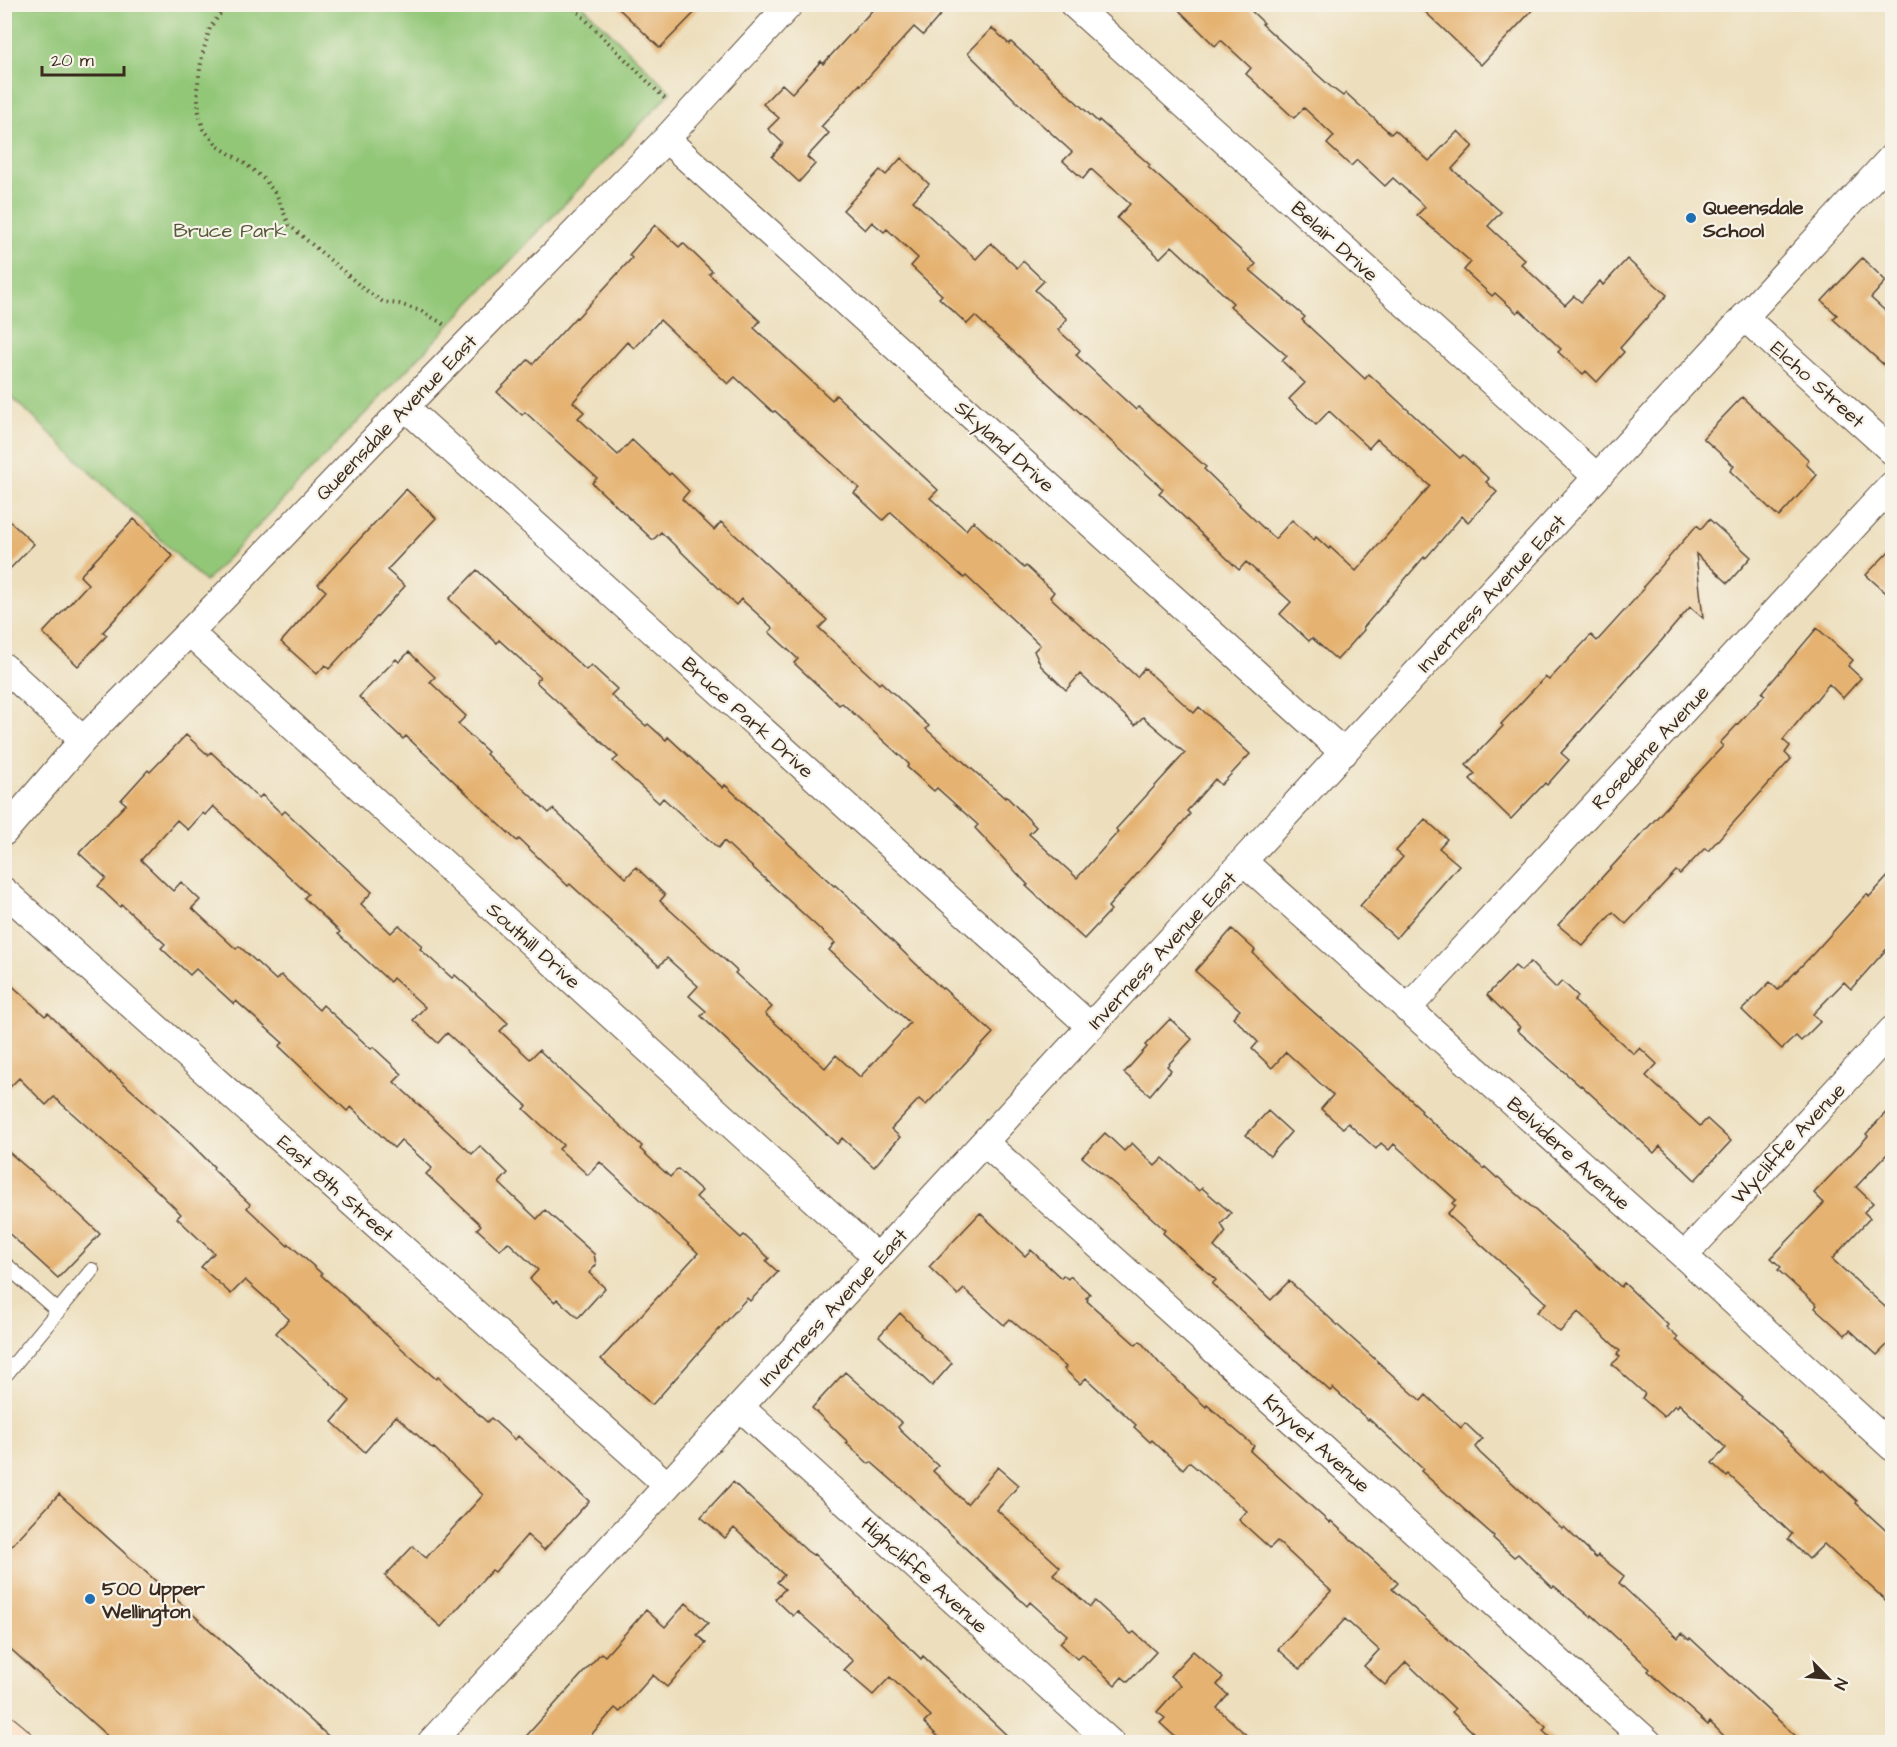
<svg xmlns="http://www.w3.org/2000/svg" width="1897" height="1747" font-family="'Architects Daughter',sans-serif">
  <rect width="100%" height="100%" fill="#f7f3e8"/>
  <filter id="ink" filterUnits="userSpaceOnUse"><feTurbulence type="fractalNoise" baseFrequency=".0167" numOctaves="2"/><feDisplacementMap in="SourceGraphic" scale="12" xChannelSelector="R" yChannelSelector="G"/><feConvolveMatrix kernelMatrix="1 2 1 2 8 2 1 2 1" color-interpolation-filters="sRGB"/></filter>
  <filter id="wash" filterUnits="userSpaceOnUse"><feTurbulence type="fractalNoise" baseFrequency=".008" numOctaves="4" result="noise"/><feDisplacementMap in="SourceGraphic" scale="24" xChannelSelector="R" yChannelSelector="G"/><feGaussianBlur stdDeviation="1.35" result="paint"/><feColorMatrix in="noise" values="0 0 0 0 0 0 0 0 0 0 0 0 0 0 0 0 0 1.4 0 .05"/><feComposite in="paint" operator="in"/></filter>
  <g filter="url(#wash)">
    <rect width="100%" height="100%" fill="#eddfbd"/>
    <!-- green -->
    <path fill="#93c778" stroke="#67784b" stroke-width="1.5" d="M 4,5 L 582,5 L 671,92 L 205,582 L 5,390 Z"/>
    <g id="blocks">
      <!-- building -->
      <path fill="#e5b271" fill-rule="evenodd" d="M 614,4 L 703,4 L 660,48 Z
        M 878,4 L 950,4 L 923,35 L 914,27 L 861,85 L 860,84 L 821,127 L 829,133 L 807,157 L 815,164 L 799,182 L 772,157 L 783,143 L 768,129 L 779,118 L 763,104 L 782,84 L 792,93 L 821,61 L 823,64 Z
        M 1173,4 L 1244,4 L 1264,23 L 1262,24 L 1331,87 L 1343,96 L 1346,93 L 1391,134 L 1395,130 L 1429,161 L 1458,131 L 1473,146 L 1452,169 L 1501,212 L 1488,226 L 1525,260 L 1521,264 L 1565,305 L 1574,296 L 1581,302 L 1600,281 L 1603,285 L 1627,259 L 1667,295 L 1620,348 L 1624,352 L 1597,382 L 1586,371 L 1583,374 L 1558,352 L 1561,349 L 1520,310 L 1517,313 L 1495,293 L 1492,296 L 1464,270 L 1471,262 L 1417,215 L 1425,207 L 1393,178 L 1385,186 L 1357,160 L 1351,166 L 1327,144 L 1334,136 L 1304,108 L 1294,118 L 1246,74 L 1251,68 L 1221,40 L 1215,46 Z
        M 1417,4 L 1538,4 L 1481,65 Z
        M 992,28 L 1009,44 L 1011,42 L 1098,122 L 1099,120 L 1150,165 L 1148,167 L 1256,264 L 1250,270 L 1305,317 L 1302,320 L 1365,379 L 1369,374 L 1460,458 L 1463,455 L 1489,479 L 1486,482 L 1497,492 L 1468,522 L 1462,516 L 1425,559 L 1424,557 L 1363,628 L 1364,630 L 1337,660 L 1312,638 L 1309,641 L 1280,614 L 1291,602 L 1246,562 L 1239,570 L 1159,493 L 1163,489 L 975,316 L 967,324 L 939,298 L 942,295 L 911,266 L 918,258 L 887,229 L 884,232 L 872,222 L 865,230 L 843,210 L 880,170 L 886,175 L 901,158 L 929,184 L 913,201 L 976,259 L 991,243 L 1017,268 L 1023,261 L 1044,281 L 1035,290 L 1067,319 L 1058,330 L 1080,350 L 1076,355 L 1136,410 L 1139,407 L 1206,467 L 1204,469 L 1240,504 L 1239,505 L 1275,539 L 1292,520 L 1314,540 L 1316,537 L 1329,549 L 1330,547 L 1356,571 L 1430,486 L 1377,439 L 1369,448 L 1329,411 L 1316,425 L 1289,399 L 1305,383 L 1282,361 L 1287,356 L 1230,306 L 1233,303 L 1172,246 L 1160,258 L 1117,218 L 1130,204 L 1091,169 L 1083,179 L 1063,161 L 1072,152 L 1020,105 L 968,53 Z
        M 655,225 L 679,247 L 683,243 L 712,271 L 709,274 L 760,321 L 754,328 L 832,400 L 836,395 L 938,490 L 930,498 L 966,530 L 973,521 L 1024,568 L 1026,566 L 1054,592 L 1050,597 L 1137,677 L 1144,668 L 1194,713 L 1199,707 L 1250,754 L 1221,785 L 1215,779 L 1187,811 L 1190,814 L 1108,907 L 1111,910 L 1084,939 L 1026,886 L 1028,885 L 975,828 L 978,825 L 937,788 L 934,791 L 907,767 L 909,764 L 842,703 L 839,705 L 794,663 L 798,659 L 769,632 L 773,628 L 741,599 L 736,605 L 661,532 L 653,540 L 592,483 L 597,478 L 525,412 L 522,415 L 497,392 L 528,360 L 533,364 L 576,317 L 577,318 L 632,258 L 629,255 ZM 660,320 L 728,384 L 735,377 L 773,412 L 775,411 L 859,488 L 854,493 L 883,520 L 891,512 L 964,578 L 966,576 L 1040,645 L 1034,651 L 1041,666 L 1066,690 L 1080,674 L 1135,725 L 1143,717 L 1185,753 L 1116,829 L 1118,832 L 1077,878 L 1029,834 L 1036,827 L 1006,796 L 1005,798 L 926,729 L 929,726 L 881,682 L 879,684 L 819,628 L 827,620 L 721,522 L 714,530 L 682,499 L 689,491 L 671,473 L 669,475 L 632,440 L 618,455 L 578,418 L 584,412 L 573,402 L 627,342 L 634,348 Z
        M 1862,258 L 1886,281 L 1871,298 L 1893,318 L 1893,373 L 1833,319 L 1837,315 L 1822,301 Z
        M 1742,397 L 1809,460 L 1806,464 L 1817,475 L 1779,517 L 1730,471 L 1734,466 L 1703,438 Z
        M 406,489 L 436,518 L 387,570 L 405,586 L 329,669 L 325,665 L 317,674 L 281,642 L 326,591 L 318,584 Z
        M 4,516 L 34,544 L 4,575 Z
        M 134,519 L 173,556 L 103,632 L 107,635 L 78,666 L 43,633 L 88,584 L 80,576 Z
        M 1709,519 L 1751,557 L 1728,583 L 1696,554 L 1703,618 L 1690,607 L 1662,640 L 1561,753 L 1569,760 L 1547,785 L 1545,783 L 1511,819 L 1470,779 L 1475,774 L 1466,765 L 1503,726 L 1501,724 L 1545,677 L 1549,680 L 1591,635 L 1597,641 L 1644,589 L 1643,587 L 1697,525 L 1701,529 Z
        M 1893,547 L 1893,599 L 1866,575 Z
        M 477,570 L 586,670 L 591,665 L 617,689 L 611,695 L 646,726 L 648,724 L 666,740 L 668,737 L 723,788 L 725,785 L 834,886 L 835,885 L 863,911 L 862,912 L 942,989 L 943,988 L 993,1033 L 926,1105 L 919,1099 L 891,1129 L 900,1137 L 874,1167 L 842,1138 L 837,1144 L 701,1016 L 706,1011 L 689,996 L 698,986 L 667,958 L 659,966 L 570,884 L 568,886 L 519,839 L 517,841 L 406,736 L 403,739 L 359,697 L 396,659 L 399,662 L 409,652 L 435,677 L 430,682 L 466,716 L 458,724 L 488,752 L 486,754 L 549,813 L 553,809 L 626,878 L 636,867 L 665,895 L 660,901 L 737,971 L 735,973 L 772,1007 L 765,1014 L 825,1068 L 836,1055 L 860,1077 L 910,1023 L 829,950 L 835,943 L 724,841 L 718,848 L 663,798 L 659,803 L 613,761 L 618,757 L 536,682 L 540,677 L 499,640 L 497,643 L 449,599 Z
        M 1817,628 L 1853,660 L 1848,666 L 1861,678 L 1843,698 L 1829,684 L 1783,740 L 1790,746 L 1785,753 L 1791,759 L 1708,851 L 1705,848 L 1680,874 L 1676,871 L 1626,924 L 1613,912 L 1583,946 L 1558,925 L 1723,746 L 1720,743 L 1765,695 L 1762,693 Z
        M 186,735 L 208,755 L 211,752 L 259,798 L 262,795 L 282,814 L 285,811 L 372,892 L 361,904 L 391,933 L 399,925 L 422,946 L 420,949 L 452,978 L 455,975 L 484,1001 L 508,1023 L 500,1031 L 530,1059 L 539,1050 L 642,1146 L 640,1149 L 670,1177 L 678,1169 L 702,1191 L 696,1197 L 741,1238 L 744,1235 L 769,1258 L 766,1261 L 778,1272 L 750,1301 L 747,1298 L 652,1405 L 601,1359 L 698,1253 L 694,1249 L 600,1162 L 588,1175 L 559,1149 L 563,1145 L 524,1109 L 527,1106 L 447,1033 L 438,1043 L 413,1020 L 425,1007 L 393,978 L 390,982 L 338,934 L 340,932 L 304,898 L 308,894 L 213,806 L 205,815 L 203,813 L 188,830 L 177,820 L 141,860 L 173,891 L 181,882 L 200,900 L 192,908 L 236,949 L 239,946 L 276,980 L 281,975 L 319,1010 L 323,1005 L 371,1049 L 373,1047 L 402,1074 L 394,1082 L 472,1154 L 480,1146 L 508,1173 L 499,1183 L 537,1219 L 545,1210 L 594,1254 L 596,1265 L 589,1273 L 605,1288 L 578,1318 L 557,1299 L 555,1302 L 530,1279 L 538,1270 L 508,1242 L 500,1250 L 477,1229 L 481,1225 L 426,1174 L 432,1168 L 401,1140 L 394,1148 L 351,1107 L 347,1111 L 279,1046 L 283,1043 L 236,1001 L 234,1004 L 196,969 L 190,975 L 161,948 L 165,944 L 122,905 L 120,907 L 98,886 L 106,878 L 79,853 L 126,804 L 121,800 L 148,770 L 150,772 Z
        M 1425,819 L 1447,839 L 1439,848 L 1459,865 L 1396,938 L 1360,906 L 1403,857 L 1396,851 Z
        M 1893,871 L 1893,942 L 1851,989 L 1844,982 L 1813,1014 L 1820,1022 L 1801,1041 L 1796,1036 L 1782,1049 L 1742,1010 L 1770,982 L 1778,990 L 1813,954 L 1867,894 L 1869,897 Z
        M 1232,929 L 1255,950 L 1253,953 L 1300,1000 L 1353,1047 L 1422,1110 L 1421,1112 L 1484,1169 L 1485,1167 L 1497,1178 L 1498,1177 L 1621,1287 L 1624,1283 L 1668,1325 L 1666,1327 L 1678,1338 L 1676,1340 L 1743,1398 L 1742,1400 L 1770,1423 L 1822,1472 L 1824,1470 L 1857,1501 L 1856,1503 L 1893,1537 L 1893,1607 L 1824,1544 L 1809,1559 L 1788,1539 L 1792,1534 L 1729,1475 L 1727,1477 L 1712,1463 L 1726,1448 L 1679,1404 L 1677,1407 L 1675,1405 L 1664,1417 L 1642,1398 L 1645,1394 L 1612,1364 L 1620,1357 L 1617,1354 L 1620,1351 L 1578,1312 L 1560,1332 L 1537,1312 L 1546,1303 L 1447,1214 L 1455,1206 L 1452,1203 L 1456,1200 L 1394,1144 L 1389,1150 L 1381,1143 L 1376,1149 L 1348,1123 L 1343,1128 L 1321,1109 L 1333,1095 L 1286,1052 L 1272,1068 L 1252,1049 L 1258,1042 L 1233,1017 L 1240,1010 L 1195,971 Z
        M 1530,962 L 1556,988 L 1562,981 L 1578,996 L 1574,1001 L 1634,1054 L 1640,1048 L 1657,1064 L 1646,1076 L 1700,1126 L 1707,1119 L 1731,1141 L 1695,1180 L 1660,1146 L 1654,1153 L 1581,1085 L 1580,1086 L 1517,1030 L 1520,1027 L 1487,995 L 1515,966 L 1521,971 Z
        M 4,978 L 45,1016 L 48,1013 L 110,1074 L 111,1072 L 184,1137 L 214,1167 L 213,1169 L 250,1204 L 247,1208 L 288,1246 L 289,1244 L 322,1274 L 321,1275 L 410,1356 L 436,1379 L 438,1377 L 487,1422 L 491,1418 L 515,1440 L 518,1436 L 589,1501 L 544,1550 L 527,1535 L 495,1572 L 492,1570 L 441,1627 L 385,1576 L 413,1546 L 426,1558 L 483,1495 L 434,1448 L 433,1449 L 396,1416 L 365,1452 L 332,1422 L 350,1401 L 276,1333 L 289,1319 L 245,1280 L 231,1294 L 201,1267 L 214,1253 L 177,1218 L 181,1214 L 140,1174 L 54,1097 L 46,1105 L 19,1078 L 4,1093 Z
        M 1170,1019 L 1192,1039 L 1167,1066 L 1171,1070 L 1150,1095 L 1124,1073 L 1147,1047 L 1145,1045 Z
        M 1893,1105 L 1893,1158 L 1887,1154 L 1856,1187 L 1873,1203 L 1864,1212 L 1870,1218 L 1832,1259 L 1893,1314 L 1893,1339 L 1877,1355 L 1850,1330 L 1845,1335 L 1815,1308 L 1817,1305 L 1778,1270 L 1781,1267 L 1771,1258 L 1824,1203 L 1814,1193 L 1868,1136 L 1866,1134 Z
        M 1268,1111 L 1291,1132 L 1270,1156 L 1246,1135 Z
        M 1105,1133 L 1124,1151 L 1132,1143 L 1155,1166 L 1163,1158 L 1199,1191 L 1202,1188 L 1231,1213 L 1221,1224 L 1226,1232 L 1214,1247 L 1271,1300 L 1289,1281 L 1421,1401 L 1426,1395 L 1461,1428 L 1465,1423 L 1482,1439 L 1475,1447 L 1480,1453 L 1562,1529 L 1564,1527 L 1596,1558 L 1598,1555 L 1624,1576 L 1619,1583 L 1678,1638 L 1682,1633 L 1689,1640 L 1690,1638 L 1803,1743 L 1731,1743 L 1710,1722 L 1708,1725 L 1648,1671 L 1650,1669 L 1592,1615 L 1591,1617 L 1554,1586 L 1552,1587 L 1518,1554 L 1514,1557 L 1493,1538 L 1494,1536 L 1421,1471 L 1423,1469 L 1369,1419 L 1368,1420 L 1333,1388 L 1330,1391 L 1237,1307 L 1212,1284 L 1216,1280 L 1163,1233 L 1165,1230 L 1119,1188 L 1082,1157 Z
        M 4,1148 L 60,1196 L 100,1234 L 58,1278 L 4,1229 Z
        M 980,1213 L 1025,1256 L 1031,1250 L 1061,1278 L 1063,1275 L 1068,1279 L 1070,1276 L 1090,1294 L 1086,1298 L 1088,1299 L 1087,1301 L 1136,1345 L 1140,1341 L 1160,1364 L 1206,1407 L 1207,1405 L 1254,1446 L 1250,1451 L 1330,1523 L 1331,1521 L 1398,1583 L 1392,1589 L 1546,1727 L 1543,1731 L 1556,1743 L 1484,1743 L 1452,1712 L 1455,1709 L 1406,1662 L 1385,1685 L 1364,1666 L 1379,1650 L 1345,1619 L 1300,1669 L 1278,1649 L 1331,1591 L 1277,1541 L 1270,1548 L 1239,1520 L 1247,1511 L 1189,1462 L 1183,1469 L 1152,1440 L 1150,1442 L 1134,1427 L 1136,1425 L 1086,1378 L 1080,1384 L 1064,1369 L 1066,1367 L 1010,1319 L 1004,1325 L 964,1289 L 958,1295 L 929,1267 Z
        M 900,1313 L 921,1334 L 920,1335 L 952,1363 L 932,1386 L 879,1336 Z
        M 845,1372 L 902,1423 L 898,1427 L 900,1430 L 938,1466 L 933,1471 L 967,1504 L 998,1467 L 1019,1485 L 997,1510 L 1060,1567 L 1053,1574 L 1090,1607 L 1095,1601 L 1131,1634 L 1134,1632 L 1156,1652 L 1128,1682 L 1122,1677 L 1115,1685 L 1082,1654 L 1077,1659 L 1060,1643 L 1067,1635 L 1030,1602 L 1027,1606 L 910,1496 L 871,1462 L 869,1464 L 846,1443 L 848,1442 L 812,1408 Z
        M 733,1482 L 807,1551 L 813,1555 L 814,1554 L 921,1659 L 923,1656 L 1015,1743 L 945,1743 L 924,1723 L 931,1716 L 890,1677 L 873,1695 L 844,1670 L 853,1661 L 797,1611 L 793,1616 L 775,1599 L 785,1589 L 777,1582 L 784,1575 L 734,1528 L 725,1538 L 701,1517 Z
        M 59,1494 L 336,1743 L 115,1743 L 4,1643 L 4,1554 Z
        M 686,1603 L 708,1623 L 697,1635 L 706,1643 L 667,1687 L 653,1675 L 620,1712 L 615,1708 L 584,1743 L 520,1743 L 601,1653 L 605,1656 L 646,1610 L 665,1627 Z
        M 1193,1651 L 1223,1677 L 1217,1685 L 1228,1695 L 1217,1708 L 1255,1743 L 1182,1743 L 1160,1723 L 1165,1718 L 1157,1712 L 1181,1685 L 1170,1676 Z"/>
    </g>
  </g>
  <g filter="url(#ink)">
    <use href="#blocks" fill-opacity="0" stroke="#564536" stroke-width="1.5"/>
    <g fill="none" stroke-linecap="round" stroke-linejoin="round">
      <!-- service casing -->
      <g stroke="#564536" stroke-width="16">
        <path id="service" d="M 4,1263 L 58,1311
          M 7,1373 L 92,1270"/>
      </g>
      <!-- minor casing -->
      <g stroke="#564536" stroke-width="29">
        <path id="minor" d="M 1073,4 L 1597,477
          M 666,139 L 1344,753
          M 1744,317 L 1892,451
          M 405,407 L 1091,1027
          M 189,632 L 878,1258
          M 4,667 L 83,740
          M 4,832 L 83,740 L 219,602 L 405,407 L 666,139 L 790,4
          M 1244,862 L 1684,1256 L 1892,1447
          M 4,891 L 667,1485
          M 1407,1009 L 1892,485
          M 985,1143 L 1648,1742
          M 1684,1256 L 1892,1030
          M 740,1407 L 1110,1742
          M 431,1742 L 1892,157"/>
      </g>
      <!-- secondary casing -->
      <g stroke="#564536" stroke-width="35">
        <path id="secondary" d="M 4,1732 L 16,1742"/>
      </g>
      <!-- path -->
      <path stroke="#564536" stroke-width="4" stroke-dasharray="1.5 4.5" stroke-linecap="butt" d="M 227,4 L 210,28 L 202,56 L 197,89 L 199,112 L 203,129 L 219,147 L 243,162 L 265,180 L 277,196 L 289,225 L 364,289 L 383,302 L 399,304 L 421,311 L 447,326
        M 570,4 L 665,99"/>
      <!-- service -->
      <use href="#service" stroke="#fff" stroke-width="14"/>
      <!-- minor -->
      <use href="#minor" stroke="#fff" stroke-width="27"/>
      <!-- secondary -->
      <use href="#secondary" stroke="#fbe5cf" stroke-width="33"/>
    </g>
  </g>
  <!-- markers -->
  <g fill="#1f6fb2" stroke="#f7f3e8" stroke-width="2">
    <circle cx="1691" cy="218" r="6"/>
    <circle cx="90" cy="1599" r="6"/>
  </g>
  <g text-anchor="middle" stroke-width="4.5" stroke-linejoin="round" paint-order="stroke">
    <!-- poi labels -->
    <g font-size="20" font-weight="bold" fill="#3b2a1e" stroke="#f7f3e8" text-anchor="start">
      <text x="1703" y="214">Queensdale<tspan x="1703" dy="23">School</tspan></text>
      <text x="102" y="1595">500 Upper<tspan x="102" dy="23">Wellington</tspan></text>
    </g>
    <!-- park labels -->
    <g font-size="20" fill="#555939" stroke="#f7f3e8">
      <text x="230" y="237">Bruce Park</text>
    </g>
    <!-- street labels -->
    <g font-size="20" fill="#3b2a1e" stroke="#f7f3e8">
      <text transform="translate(1335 241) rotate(42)" y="7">Belair Drive</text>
      <text transform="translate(1818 384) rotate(42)" y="7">Elcho Street</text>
      <text transform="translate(396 417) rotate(-46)" y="7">Queensdale Avenue East</text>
      <text transform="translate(1005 446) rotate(42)" y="7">Skyland Drive</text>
      <text transform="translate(1491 593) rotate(-47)" y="7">Inverness Avenue East</text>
      <text transform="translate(748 717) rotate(42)" y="7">Bruce Park Drive</text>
      <text transform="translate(1650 747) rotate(-47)" y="7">Rosedene Avenue</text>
      <text transform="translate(534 945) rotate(42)" y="7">Southill Drive</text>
      <text transform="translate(1162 950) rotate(-47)" y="7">Inverness Avenue East</text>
      <text transform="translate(1788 1143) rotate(-47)" y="7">Wycliffe Avenue</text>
      <text transform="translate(1569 1153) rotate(42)" y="7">Belvidere Avenue</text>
      <text transform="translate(336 1188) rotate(42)" y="7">East 8th Street</text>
      <text transform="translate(833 1307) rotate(-47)" y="7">Inverness Avenue East</text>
      <text transform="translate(1317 1443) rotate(42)" y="7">Knyvet Avenue</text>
      <text transform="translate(925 1575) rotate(42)" y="7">Highcliffe Avenue</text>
    </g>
  </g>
  <!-- margin -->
  <rect width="1897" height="1747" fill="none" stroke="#f7f3e8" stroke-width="24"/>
  <!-- north arrow -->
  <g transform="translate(1828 1678) rotate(115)" stroke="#f7f3e8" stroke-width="4.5" paint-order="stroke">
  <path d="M0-4.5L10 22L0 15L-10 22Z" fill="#3b2a1e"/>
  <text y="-9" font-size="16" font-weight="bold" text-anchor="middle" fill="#3b2a1e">N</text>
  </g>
  <!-- scale -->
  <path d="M42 66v9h82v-9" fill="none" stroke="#3b2a1e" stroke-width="3"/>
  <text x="51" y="66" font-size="18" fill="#3b2a1e" stroke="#f7f3e8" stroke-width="4.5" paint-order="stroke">20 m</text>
</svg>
